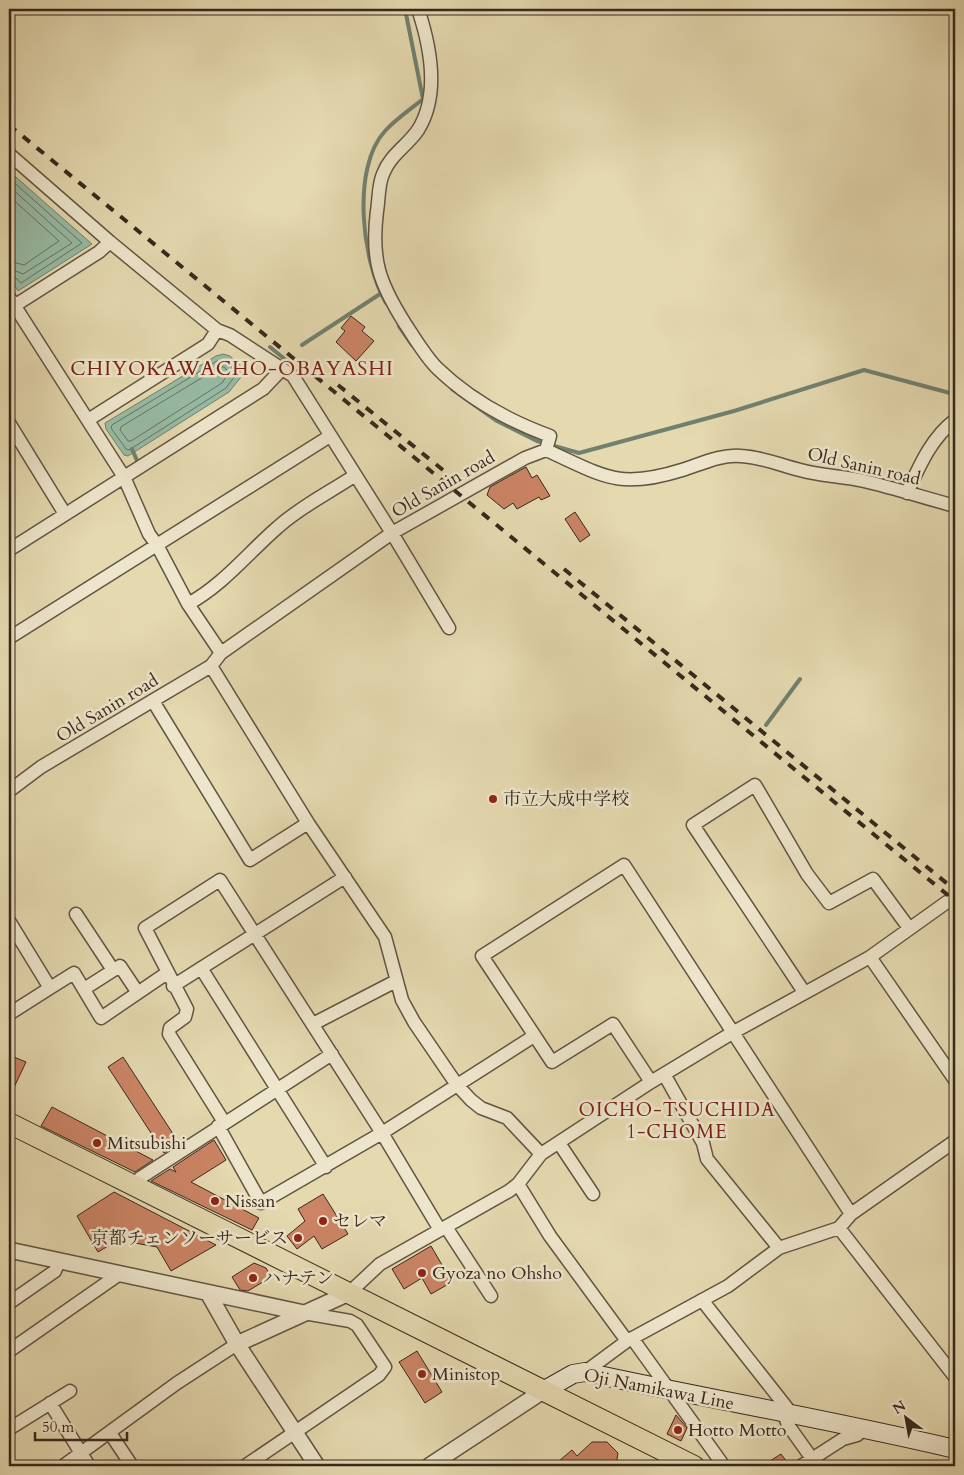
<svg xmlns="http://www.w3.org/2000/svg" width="964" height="1475" font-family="Cardo,'Noto Serif JP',serif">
  <rect width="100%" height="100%" fill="#e5d9b0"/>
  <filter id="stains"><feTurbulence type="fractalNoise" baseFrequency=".004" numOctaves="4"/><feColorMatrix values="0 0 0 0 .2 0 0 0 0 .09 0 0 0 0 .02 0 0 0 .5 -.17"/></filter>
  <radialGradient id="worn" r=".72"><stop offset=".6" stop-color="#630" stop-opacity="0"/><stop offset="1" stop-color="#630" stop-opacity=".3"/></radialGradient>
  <!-- water -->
  <path fill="#97bba5" stroke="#71806f" d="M 9,171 L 92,244 L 18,291 L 9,276 Z
    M 223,354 L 230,356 L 246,371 L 229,392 L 128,456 L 124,455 L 106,429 L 105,423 L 216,356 Z"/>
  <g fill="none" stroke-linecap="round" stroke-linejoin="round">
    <!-- shore -->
    <path stroke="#677261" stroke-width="1" d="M 9,178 L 82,243 L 21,283 L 13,275 L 9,274
      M 9,186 L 72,243 L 23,274 L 9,268
      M 9,196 L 59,241 L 24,265 L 9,261
      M 223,360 L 238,372 L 226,388 L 129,450 L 126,449 L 111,428 L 112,425 L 217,361 Z
      M 220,367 L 224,367 L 229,372 L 222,383 L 131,441 L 128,441 L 120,430 L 121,427 Z"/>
    <!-- stream -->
    <path stroke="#71806f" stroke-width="4" d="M 386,303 C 362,262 351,168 385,131 C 396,119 411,109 423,99 L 405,9
      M 399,326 L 412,345
      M 302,345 L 380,294
      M 270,347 L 287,361
      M 452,389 L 497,421 L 537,441 L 579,453 L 734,411 L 864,370 L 950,393 L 955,393
      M 132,449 L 138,463
      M 766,725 L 800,679"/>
  </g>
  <!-- building -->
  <path fill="#cb8465" stroke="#37281d" d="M 351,316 L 365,327 L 362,331 L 374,341 L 356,361 L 336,342 L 345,331 L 341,328 Z
    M 526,467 L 532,478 L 537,475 L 550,496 L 541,500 L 539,497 L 517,509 L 513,503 L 504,509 L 487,495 L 490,487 Z
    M 575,512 L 590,535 L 580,542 L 565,519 Z
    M 9,1055 L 26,1062 L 9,1098 Z
    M 123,1057 L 179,1143 L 164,1153 L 108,1067 Z
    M 52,1107 L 153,1160 L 135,1172 L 41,1126 Z
    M 214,1140 L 226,1160 L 191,1182 L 259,1218 L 252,1230 L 151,1181 L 170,1169 L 176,1172 L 173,1167 Z
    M 114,1192 L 216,1245 L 171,1271 L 157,1247 L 135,1243 L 139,1228 L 98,1252 L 77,1216 Z
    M 323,1194 L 348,1234 L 322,1249 L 314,1236 L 297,1249 L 287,1236 L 305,1221 L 298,1209 Z
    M 431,1246 L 452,1282 L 431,1294 L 422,1278 L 404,1289 L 392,1269 Z
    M 254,1263 L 266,1268 L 271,1277 L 248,1291 L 240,1290 L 232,1277 Z
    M 417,1351 L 442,1392 L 425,1403 L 399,1362 Z
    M 676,1415 L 687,1428 L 681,1441 L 667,1434 Z
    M 592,1442 L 607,1442 L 618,1453 L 616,1466 L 553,1466 L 572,1450 L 577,1456 Z
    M 781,1454 L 790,1466 L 762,1466 Z"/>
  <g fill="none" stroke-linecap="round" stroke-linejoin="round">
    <!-- minor-tunnel -->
    <path stroke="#c2b693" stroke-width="12" stroke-dasharray="12 6" stroke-linecap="butt" d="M 947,902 L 955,896"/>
    <!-- minor casing -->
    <g stroke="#625442" stroke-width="15">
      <path id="minor" d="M 418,9 C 430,45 440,95 418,130 C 407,146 390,155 383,174 C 378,185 379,200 377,211 C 371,259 379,282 404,322 C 414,337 425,356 437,368 C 469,399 509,421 550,436 L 546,450
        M 9,154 L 110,242 L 217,330 L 230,335 L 293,376 L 392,533 L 449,628
        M 9,297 L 124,477 L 149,534 L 157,545 L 188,604 L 221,653
        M 14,306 L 99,252 L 110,242
        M 88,420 L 208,344 L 217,330
        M 9,423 L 65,514
        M 907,493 C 919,467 931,438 955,420
        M 9,550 L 263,389 L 282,369
        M 188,604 C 223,585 248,553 278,527 C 300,507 330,492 354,476
        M 9,638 L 330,436
        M 211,666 L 308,823 L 385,937 L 402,1000 L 414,1022 L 457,1085 L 471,1100 L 481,1108 L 507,1118 L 541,1154
        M 153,701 L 250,860 L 308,823
        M 9,791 L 41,767 L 211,666 L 221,653 L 392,533 L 525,458 L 546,450 C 604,476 618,490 682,470 C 701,464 721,454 741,456 C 762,457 780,465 800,470 C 820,476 843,476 864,481 C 894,488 925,498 955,506
        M 76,914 L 113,970
        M 9,921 L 50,988 L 9,1014
        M 870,957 L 955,1080
        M 201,968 L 326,1167
        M 173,986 L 345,877
        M 50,988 L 74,973 L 101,1018 L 167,973
        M 84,989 L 120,966 L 138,993
        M 804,992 L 693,825 L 755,785 L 807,874 L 829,903 L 873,879 L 909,928
        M 313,1024 L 396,981
        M 664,1074 L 703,1143 L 707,1159 L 779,1248
        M 651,1082 L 613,1024 L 552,1062 L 482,956 L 624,865 L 851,1214
        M 224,1122 L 169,1034 L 170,1028 L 185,1017 L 187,1009 L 145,928 L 220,880 L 382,1133 L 440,1230
        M 218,1126 L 261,1203 L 382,1133 L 534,1036
        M 559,1143 L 593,1194
        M 518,1184 L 550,1236 L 627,1341
        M 134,1187 L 140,1178 L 332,1054
        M 446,1227 L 491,1296
        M 839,1228 L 955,1377
        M 349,1293 L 380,1264 L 509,1191 L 518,1184 L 541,1154 L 651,1082 L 732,1033 L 870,957 L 947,902
        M 702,1300 L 787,1408 L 784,1414 L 788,1425 L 808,1453
        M 9,1303 L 55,1271 L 59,1261
        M 632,1338 L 721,1462 L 721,1466
        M 9,1351 L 118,1275
        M 585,1372 L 627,1341 L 728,1286 L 779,1248 L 839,1228 L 851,1214 L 955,1141
        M 50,1403 L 89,1466
        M 9,1429 L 70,1391
        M 110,1433 L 132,1466
        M 63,1466 L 177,1383 L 237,1344
        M 245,1466 L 379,1375 L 385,1367 L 357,1325 L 350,1321 L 304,1313
        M 801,1466 L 843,1439 L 857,1435 L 865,1428"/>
    </g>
    <!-- tertiary casing -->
    <g stroke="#625442" stroke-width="18">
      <path id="tertiary" d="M 9,310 L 14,306
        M 9,1250 L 304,1313
        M 208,1293 L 237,1344 L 317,1466
        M 237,1344 L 349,1293
        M 429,1466 L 543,1391"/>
    </g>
    <!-- secondary casing -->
    <g stroke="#37281d" stroke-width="20">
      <path id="secondary" d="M 543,1391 L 573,1374 L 585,1372 C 708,1399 833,1420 955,1449"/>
    </g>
    <!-- trunk casing -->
    <g stroke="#37281d" stroke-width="22">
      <path id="trunk" d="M 9,1123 L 694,1466"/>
    </g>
    <!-- minor -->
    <use href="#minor" stroke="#eee6cc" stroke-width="12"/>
    <!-- tertiary -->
    <use href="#tertiary" stroke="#eee6cc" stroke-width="15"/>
    <!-- secondary -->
    <use href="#secondary" stroke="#eee6cc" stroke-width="18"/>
    <!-- trunk -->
    <use href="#trunk" stroke="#e5d9b0" stroke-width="20"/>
    <!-- rail -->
    <path stroke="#37281d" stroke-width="4" stroke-dasharray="9 9" stroke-linecap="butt" d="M 9,125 L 955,901
      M 338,385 L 464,487
      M 564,569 L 955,890"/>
  </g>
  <!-- markers -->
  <g fill="#8f2418" stroke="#eee6cc" stroke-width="2">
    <circle cx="493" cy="799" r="5"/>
    <circle cx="97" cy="1143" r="5"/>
    <circle cx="215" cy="1201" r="5"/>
    <circle cx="323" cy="1221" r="5"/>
    <circle cx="298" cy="1238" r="5"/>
    <circle cx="422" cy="1273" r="5"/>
    <circle cx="253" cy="1278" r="5"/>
    <circle cx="422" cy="1374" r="5"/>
    <circle cx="678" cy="1430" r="5"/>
  </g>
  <g text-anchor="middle" stroke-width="5" stroke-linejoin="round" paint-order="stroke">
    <!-- street labels -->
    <g font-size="18" fill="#37281d" stroke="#eee6cc">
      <text transform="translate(864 466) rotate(13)" y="6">Old Sanin road</text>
      <text transform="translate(443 484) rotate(-30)" y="6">Old Sanin road</text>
      <text transform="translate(107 708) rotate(-31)" y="6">Old Sanin road</text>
      <text transform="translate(659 1389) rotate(11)" y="6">Oji Namikawa Line</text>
    </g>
    <!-- poi labels -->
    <g font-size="18" fill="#37281d" stroke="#eee6cc" text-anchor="start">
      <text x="503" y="805">市立大成中学校</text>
      <text x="107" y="1149">Mitsubishi</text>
      <text x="225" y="1207">Nissan</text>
      <text x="333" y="1227">セレマ</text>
      <text x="288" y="1244" text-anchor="end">京都チェンソーサービス</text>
      <text x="432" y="1279">Gyoza no Ohsho</text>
      <text x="263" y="1284">ハナテン</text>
      <text x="432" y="1380">Ministop</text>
      <text x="688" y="1436">Hotto Motto</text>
    </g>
    <!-- neighbourhood labels -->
    <g font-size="19" letter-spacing="1" fill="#7a1f14" stroke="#eee6cc">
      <text x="677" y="1116">OICHO-TSUCHIDA<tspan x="677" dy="22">1-CHOME</tspan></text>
    </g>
    <!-- quarter labels -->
    <g font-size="20" letter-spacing="1" fill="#7a1f14" stroke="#eee6cc">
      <text x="232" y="375">CHIYOKAWACHO-OBAYASHI</text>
    </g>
  </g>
  <!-- margin -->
  <rect width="964" height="1475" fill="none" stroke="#e5d9b0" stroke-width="30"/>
  <rect x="10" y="10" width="944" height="1455" fill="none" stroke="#37281d" stroke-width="2.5"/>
  <rect x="15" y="15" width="934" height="1445" fill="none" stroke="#37281d"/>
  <!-- north arrow -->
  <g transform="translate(906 1418) rotate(328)" stroke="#eee6cc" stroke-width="4" paint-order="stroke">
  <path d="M0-4L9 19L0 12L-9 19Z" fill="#37281d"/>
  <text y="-8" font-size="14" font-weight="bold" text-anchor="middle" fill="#37281d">N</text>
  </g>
  <!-- scale -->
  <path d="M35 1432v8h92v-8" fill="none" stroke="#37281d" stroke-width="2.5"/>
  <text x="42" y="1432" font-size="15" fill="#37281d" stroke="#eee6cc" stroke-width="4" paint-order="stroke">50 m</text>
  <rect width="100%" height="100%" filter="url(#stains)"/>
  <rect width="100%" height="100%" fill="url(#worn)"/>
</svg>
